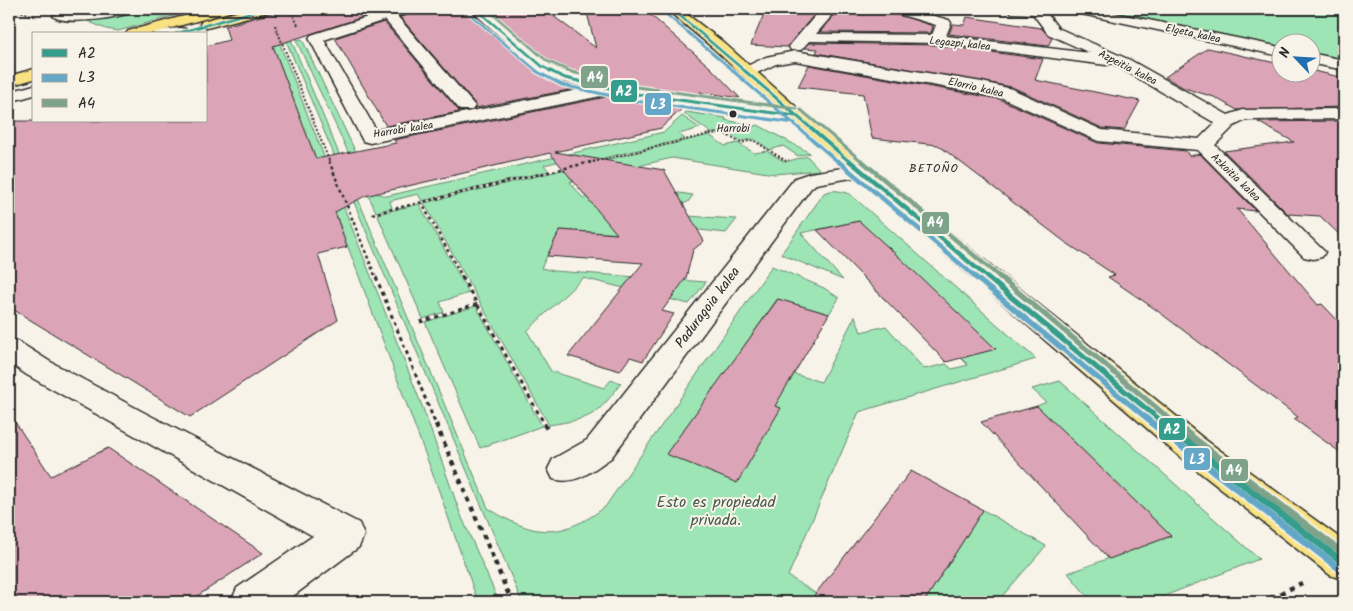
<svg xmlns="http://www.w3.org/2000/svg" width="1353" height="611" font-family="Kalam,sans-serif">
  <rect width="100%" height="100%" fill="#f7f3e8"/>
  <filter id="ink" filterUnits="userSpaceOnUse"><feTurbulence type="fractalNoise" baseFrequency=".02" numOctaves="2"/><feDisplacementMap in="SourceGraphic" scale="10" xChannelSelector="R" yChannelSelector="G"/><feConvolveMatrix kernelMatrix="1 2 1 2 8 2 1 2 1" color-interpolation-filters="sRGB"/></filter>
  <g filter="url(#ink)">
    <!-- green -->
    <path fill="#9de5b4" stroke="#648870" d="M 139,9 L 199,9 L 118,31 L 106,29 L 85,20 Z
      M 1099,9 L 1344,9 L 1344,60 L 1311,53 L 1310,42 L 1280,42 L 1280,46 Z
      M 279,11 L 488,508 C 533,537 561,540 605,507 L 772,266 L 824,288 L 839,298 L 829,314 L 777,299 L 738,355 L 773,376 L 790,382 L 794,374 L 821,382 L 855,316 L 861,332 L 886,326 L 924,369 L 946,364 L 952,369 L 968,365 L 961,358 L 933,290 L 886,301 L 861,275 L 906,265 L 859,221 L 801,233 L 843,280 L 781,254 L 824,193 C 832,189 842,191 850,194 L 1036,359 L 859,412 L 788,576 L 829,602 L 522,602 L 274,12 Z
      M 268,14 L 424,411 L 460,513 L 499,602 L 478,602 L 439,491 L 266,27 L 262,16 Z
      M 302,39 L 375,193 L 387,196 L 664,132 L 682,116 L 700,128 L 679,134 L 685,139 L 578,164 L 572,158 L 544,165 L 549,171 L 422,201 L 418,194 L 390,201 L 392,208 L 376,212 L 296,40 Z
      M 686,112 L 726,118 L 725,120 L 751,125 L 713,134 L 684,114 Z
      M 758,125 L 810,153 L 798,156 L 783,146 L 770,150 L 754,139 L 741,141 L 727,133 Z
      M 709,135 L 725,146 L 738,143 L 754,153 L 767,151 L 785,162 L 807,156 L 820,170 L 774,174 L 672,158 L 570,182 L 583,198 L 659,190 L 693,195 L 688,202 L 654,214 L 737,219 L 726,233 L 700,230 L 672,237 L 560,230 L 541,268 L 554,271 L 706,282 L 689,304 L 583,278 L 527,331 L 551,371 L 604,388 L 611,380 L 621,383 C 595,418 592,418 549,425 L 424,203 Z
      M 419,204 L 469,293 L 440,302 L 444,312 L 423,319 L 377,214 Z
      M 476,306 L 542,426 L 480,448 L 425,322 Z
      M 1060,381 L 1259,559 L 1149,602 L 1092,602 L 1068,573 L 1171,536 L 1037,406 L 1046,402 L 1032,389 Z
      M 983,510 L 1046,546 L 997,602 L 924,602 Z"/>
    <!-- building -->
    <path fill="#dba4b7" stroke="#2b2b2b" d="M 286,9 L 388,9 L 273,46 L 316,159 L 396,143 L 394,140 L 611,96 L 684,107 L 661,128 L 555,152 L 664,170 L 704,241 L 693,250 L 686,278 L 662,311 L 674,314 L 643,361 L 630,357 L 620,371 L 568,356 L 643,263 L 547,256 L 560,230 L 617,234 L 550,153 L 365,196 L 335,212 L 347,247 L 318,254 L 338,320 L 190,417 L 9,307 L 9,121 L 206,121 L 206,46 L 229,40 L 225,26 Z
      M 414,9 L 468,9 L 536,71 L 558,83 L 579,88 L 476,108 L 476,105 L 400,17 L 412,14 Z
      M 487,9 L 544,9 L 596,48 L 586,9 L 644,9 L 711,68 L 740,98 L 700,92 L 697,95 L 636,87 L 571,72 L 550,62 Z
      M 766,9 L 819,9 L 787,47 L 751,45 Z
      M 836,9 L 888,11 L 933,26 L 931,33 L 820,32 L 831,20 Z
      M 967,17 L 1041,28 L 1052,38 L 1048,46 L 949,34 L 953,24 L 964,25 Z
      M 384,22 L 459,111 L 459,112 L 386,126 L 335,38 Z
      M 810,43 L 937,45 L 1043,59 L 1035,80 L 1140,101 L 1124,130 L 1102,128 L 1012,87 L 816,53 L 818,49 L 805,48 Z
      M 1208,48 L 1280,64 L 1280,72 L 1310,72 L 1310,70 L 1344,78 L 1344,107 L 1237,110 L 1214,97 L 1184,88 L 1165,77 Z
      M 809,65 L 999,99 L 1098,143 L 1186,151 L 1189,156 L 1200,154 L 1256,211 L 1237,209 L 1318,305 L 1322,304 L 1344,327 L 1344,455 L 1294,419 L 1298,417 L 1155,309 L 1108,277 L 1115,275 L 1065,242 L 938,145 L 872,138 L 863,94 L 798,87 Z
      M 1344,121 L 1344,239 L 1320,216 L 1288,214 L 1224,151 L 1294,142 L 1258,122 Z
      M 859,221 L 899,257 L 996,349 L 946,362 L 817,230 Z
      M 778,299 L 829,314 L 775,406 L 781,408 L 737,483 L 666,454 Z
      M 1037,406 L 1133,499 L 1171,536 L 1109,559 L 981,422 Z
      M 9,413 L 51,476 L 108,448 L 263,553 L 188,602 L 9,602 Z
      M 911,471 L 983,510 L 924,602 L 809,602 Z"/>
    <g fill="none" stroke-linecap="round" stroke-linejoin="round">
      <!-- minor casing -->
      <g stroke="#2b2b2b" stroke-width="3">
        <path id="minor" d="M 110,9 L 137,9 C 129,18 62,26 53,16 L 60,12 L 88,13 Z
          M 393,9 L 412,9 L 411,12 L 397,16 L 475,106 L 472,110 L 460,110 L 385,20 L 324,40 L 376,130 L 588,88 L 559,81 L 537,70 L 470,9 L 484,9 L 549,64 L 570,74 L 636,89 L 796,111 L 802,112 L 805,116 L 802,120 L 796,121 L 636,99 L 611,94 L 370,143 L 363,141 L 309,38 L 311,35 Z
          M 821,9 L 834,9 L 829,19 L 816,34 L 932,35 L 936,25 L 891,12 L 889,9 L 909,9 L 949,20 L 951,23 L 946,36 L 1090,53 L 1048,34 L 1033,14 L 1012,13 L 1005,9 L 1046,9 L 1045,11 L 1058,28 L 1130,60 L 1228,115 L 1243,110 L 1344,109 L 1344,119 L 1246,120 L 1234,126 L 1215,145 L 1325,252 L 1322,257 L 1313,259 L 1304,257 L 1198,150 L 1098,141 L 1000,97 L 795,61 L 776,64 L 753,75 L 741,75 L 739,72 L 741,69 L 766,57 L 795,51 L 982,82 L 1012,89 L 1102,130 L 1199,139 L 1215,123 L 1112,63 L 1106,65 L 937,43 L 809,41 L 801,50 L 791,50 L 789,47 L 791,44 Z
          M 1070,9 L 1095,9 L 1280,47 L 1280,56 L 1077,13 Z
          M 181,28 L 186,29 L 187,34 L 152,34 L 159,30 Z
          M 1310,53 L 1344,60 L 1344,70 L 1310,63 Z
          M 34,85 L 34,95 L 9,102 L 9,92 Z
          M 862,165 L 869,167 L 872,171 L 869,175 L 816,184 L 811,188 L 611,458 C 592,470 577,486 553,479 L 548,469 L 553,459 L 587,440 L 795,178 L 810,173 Z
          M 9,339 L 19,342 L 49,361 L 143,412 L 359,523 L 364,535 L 359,547 L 285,602 L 231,602 L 237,588 L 313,536 L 27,375 L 9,363 Z"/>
      </g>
      <!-- major casing -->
      <g stroke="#2b2b2b" stroke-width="3">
        <path id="major" d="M 210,9 L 231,9 L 229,12 L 150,34 L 126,34 L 128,31 Z
          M 248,9 L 269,9 L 267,12 L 207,28 L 200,24 L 202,21 Z
          M 666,9 L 680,9 L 723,42 L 802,112 L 1203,438 L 1344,541 L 1344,580 L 1330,575 L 1179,456 L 790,120 L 713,48 Z
          M 34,69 L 34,79 L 9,86 L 9,76 Z"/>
      </g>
      <!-- path-far3 -->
      <path stroke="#2b2b2b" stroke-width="2" stroke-dasharray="2 2" stroke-linecap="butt" d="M 14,9 L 37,17
        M 290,9 L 298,25
        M 275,25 L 330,163
        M 589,163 L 710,134 L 723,133 L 741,143 L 753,140 L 786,161 L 789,160"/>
      <!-- path-far2 -->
      <path stroke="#2b2b2b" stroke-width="2.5" stroke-dasharray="3 3" stroke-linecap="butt" d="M 329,161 L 376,278
        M 421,202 L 463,278
        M 372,214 L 595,161"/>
      <!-- path-far1 -->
      <path stroke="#2b2b2b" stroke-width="3" stroke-dasharray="4 4" stroke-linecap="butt" d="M 376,277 L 436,425
        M 462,277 L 545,425
        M 420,322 L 478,304"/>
      <!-- path -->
      <path stroke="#2b2b2b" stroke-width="4.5" stroke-dasharray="5 5" stroke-linecap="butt" d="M 436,424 L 512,602
        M 544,424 L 547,429
        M 1262,602 L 1302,583"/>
      <!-- minor -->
      <use href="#minor" fill="#f7f3e8" fill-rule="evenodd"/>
      <!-- major -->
      <use href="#major" fill="#f8e281" fill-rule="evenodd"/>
      <!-- bus-1-far4 casing -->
      <g stroke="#f7f3e8" stroke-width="4.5">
        <path id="bus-1-far4" d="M 476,9 L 543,67 L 553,72
          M 672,9 L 746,72
          M 175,34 L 262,9"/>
      </g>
      <!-- bus-1-far3 casing -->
      <g stroke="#f7f3e8" stroke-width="5.5">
        <path id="bus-1-far3" d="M 550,71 L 565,78 L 636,94 L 796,116
          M 745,71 L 851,163"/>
      </g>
      <!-- bus-1-far2 casing -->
      <g stroke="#f7f3e8" stroke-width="8">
        <path id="bus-1-far2" d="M 850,161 L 988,278"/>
      </g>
      <!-- bus-1-far1 casing -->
      <g stroke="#f7f3e8" stroke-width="9">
        <path id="bus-1-far1" d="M 987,277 L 1166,425"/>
      </g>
      <!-- bus-1 casing -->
      <g stroke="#f7f3e8" stroke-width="11">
        <path id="bus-1" d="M 1165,424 L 1344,563"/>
      </g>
      <!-- bus-2-far4 casing -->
      <g stroke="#f7f3e8" stroke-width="4.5">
        <path id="bus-2-far4" d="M 471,15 L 538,72
          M 667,15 L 735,72"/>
      </g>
      <!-- bus-2-far3 casing -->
      <g stroke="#f7f3e8" stroke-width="5.5">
        <path id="bus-2-far3" d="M 536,71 L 562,85 L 635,101 L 795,123
          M 733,71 L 839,163"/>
      </g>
      <!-- bus-2-far2 casing -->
      <g stroke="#f7f3e8" stroke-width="8">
        <path id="bus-2-far2" d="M 838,161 L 977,278"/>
      </g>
      <!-- bus-2-far1 casing -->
      <g stroke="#f7f3e8" stroke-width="9">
        <path id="bus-2-far1" d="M 975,277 L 1155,425"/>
      </g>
      <!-- bus-2 casing -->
      <g stroke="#f7f3e8" stroke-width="11">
        <path id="bus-2" d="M 1153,424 L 1340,569"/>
      </g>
      <!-- bus-3-far4 casing -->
      <g stroke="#f7f3e8" stroke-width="4.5">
        <path id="bus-3-far4" d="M 487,9 L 547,61 L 572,72"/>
      </g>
      <!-- bus-3-far3 casing -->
      <g stroke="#f7f3e8" stroke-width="5.5">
        <path id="bus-3-far3" d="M 567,71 L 637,87 L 797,109
          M 801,110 L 864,163"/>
      </g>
      <!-- bus-3-far2 casing -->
      <g stroke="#f7f3e8" stroke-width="8">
        <path id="bus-3-far2" d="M 862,161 L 1001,278"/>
      </g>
      <!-- bus-3-far1 casing -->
      <g stroke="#f7f3e8" stroke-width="9">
        <path id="bus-3-far1" d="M 1000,277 L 1177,425"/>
      </g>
      <!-- bus-3 casing -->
      <g stroke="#f7f3e8" stroke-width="11">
        <path id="bus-3" d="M 1175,424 L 1344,554"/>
      </g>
      <!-- bus-1-far4 -->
      <use href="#bus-1-far4" stroke="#349d8b" stroke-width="2.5"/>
      <!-- bus-1-far3 -->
      <use href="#bus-1-far3" stroke="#349d8b" stroke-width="3"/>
      <!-- bus-1-far2 -->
      <use href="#bus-1-far2" stroke="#349d8b" stroke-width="4.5"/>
      <!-- bus-1-far1 -->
      <use href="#bus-1-far1" stroke="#349d8b" stroke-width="5.5"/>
      <!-- bus-1 -->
      <use href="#bus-1" stroke="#349d8b" stroke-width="7"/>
      <!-- bus-2-far4 -->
      <use href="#bus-2-far4" stroke="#64a7c7" stroke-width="2.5"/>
      <!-- bus-2-far3 -->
      <use href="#bus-2-far3" stroke="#64a7c7" stroke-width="3"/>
      <!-- bus-2-far2 -->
      <use href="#bus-2-far2" stroke="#64a7c7" stroke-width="4.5"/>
      <!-- bus-2-far1 -->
      <use href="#bus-2-far1" stroke="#64a7c7" stroke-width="5.5"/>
      <!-- bus-2 -->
      <use href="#bus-2" stroke="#64a7c7" stroke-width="7"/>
      <!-- bus-3-far4 -->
      <use href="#bus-3-far4" stroke="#7ea28a" stroke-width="2.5"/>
      <!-- bus-3-far3 -->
      <use href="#bus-3-far3" stroke="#7ea28a" stroke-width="3"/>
      <!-- bus-3-far2 -->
      <use href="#bus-3-far2" stroke="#7ea28a" stroke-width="4.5"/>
      <!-- bus-3-far1 -->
      <use href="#bus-3-far1" stroke="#7ea28a" stroke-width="5.5"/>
      <!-- bus-3 -->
      <use href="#bus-3" stroke="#7ea28a" stroke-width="7"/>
    </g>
  </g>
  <!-- markers -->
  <circle fill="#2b2b2b" stroke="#f7f3e8" stroke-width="2" cx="733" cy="114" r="4.5"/>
  <g text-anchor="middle" stroke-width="4" stroke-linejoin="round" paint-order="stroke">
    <!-- far-street labels -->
    <g font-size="11" fill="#2b2b2b" stroke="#f7f3e8">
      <text transform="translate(1193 33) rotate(12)" y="4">Elgeta kalea</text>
      <text transform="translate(960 43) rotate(6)" y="4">Legazpi kalea</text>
      <text transform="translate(1128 67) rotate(27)" y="4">Azpeitia kalea</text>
      <text transform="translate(976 87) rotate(13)" y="4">Elorrio kalea</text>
      <text transform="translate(403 129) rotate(-9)" y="4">Harrobi kalea</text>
      <text transform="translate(1236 177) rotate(44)" y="4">Azkoitia kalea</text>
    </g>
    <!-- far-bus labels -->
    <g font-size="11" fill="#2b2b2b" stroke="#f7f3e8">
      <text x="733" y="132">Harrobi</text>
    </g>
    <!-- far-neighbourhood labels -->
    <g font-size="12" letter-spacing="1" fill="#2b2b2b" stroke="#f7f3e8">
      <text x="934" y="172">BETOÑO</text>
    </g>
    <!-- street labels -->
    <g font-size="14" fill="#2b2b2b" stroke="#f7f3e8">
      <text transform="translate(707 307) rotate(-53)" y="5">Paduragoia kalea</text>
    </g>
    <!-- near-park labels -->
    <g font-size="16" fill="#485a4d" stroke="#f7f3e8">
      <text x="716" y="507">Esto es propiedad<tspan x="716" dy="18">privada.</tspan></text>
    </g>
  </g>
  <g stroke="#f7f3e8" stroke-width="2">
    <rect x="580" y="65" width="29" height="24" rx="5" fill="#7ea28a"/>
    <rect x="610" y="79" width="28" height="24" rx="5" fill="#349d8b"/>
    <rect x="644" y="92" width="28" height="24" rx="5" fill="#64a7c7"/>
    <rect x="921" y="211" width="29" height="24" rx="5" fill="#7ea28a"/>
    <rect x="1158" y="417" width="28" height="24" rx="5" fill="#349d8b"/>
    <rect x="1183" y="447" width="28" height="24" rx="5" fill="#64a7c7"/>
    <rect x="1220" y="458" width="29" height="24" rx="5" fill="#7ea28a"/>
  </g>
  <g font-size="14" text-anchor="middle" font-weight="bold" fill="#fff">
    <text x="595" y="82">A4</text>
    <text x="624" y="96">A2</text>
    <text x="658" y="109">L3</text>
    <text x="935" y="227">A4</text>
    <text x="1172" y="434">A2</text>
    <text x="1197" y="464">L3</text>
    <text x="1234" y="475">A4</text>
  </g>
  <!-- margin -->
  <rect width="1353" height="611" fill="none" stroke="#f7f3e8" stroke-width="30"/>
  <rect x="15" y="15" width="1323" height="581" fill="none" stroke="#2b2b2b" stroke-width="2" filter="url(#ink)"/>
  <!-- legend -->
  <rect x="32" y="32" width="175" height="90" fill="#f7f3e8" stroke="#a5a39c"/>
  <rect x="42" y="49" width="25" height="8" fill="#349d8b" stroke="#a5a39c"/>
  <text x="78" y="58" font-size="15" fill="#2b2b2b">A2</text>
  <rect x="42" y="74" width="25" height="8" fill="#64a7c7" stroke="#a5a39c"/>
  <text x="78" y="82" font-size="15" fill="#2b2b2b">L3</text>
  <rect x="42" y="99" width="25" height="8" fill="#7ea28a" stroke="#a5a39c"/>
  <text x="78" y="108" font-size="15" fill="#2b2b2b">A4</text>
  <!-- north arrow -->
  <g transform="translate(1296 58) rotate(295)"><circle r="24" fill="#f7f3e8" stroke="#a5a39c"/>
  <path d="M0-4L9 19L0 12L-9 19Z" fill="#1f6fb2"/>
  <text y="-8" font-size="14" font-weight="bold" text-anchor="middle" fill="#2b2b2b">N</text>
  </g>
</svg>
